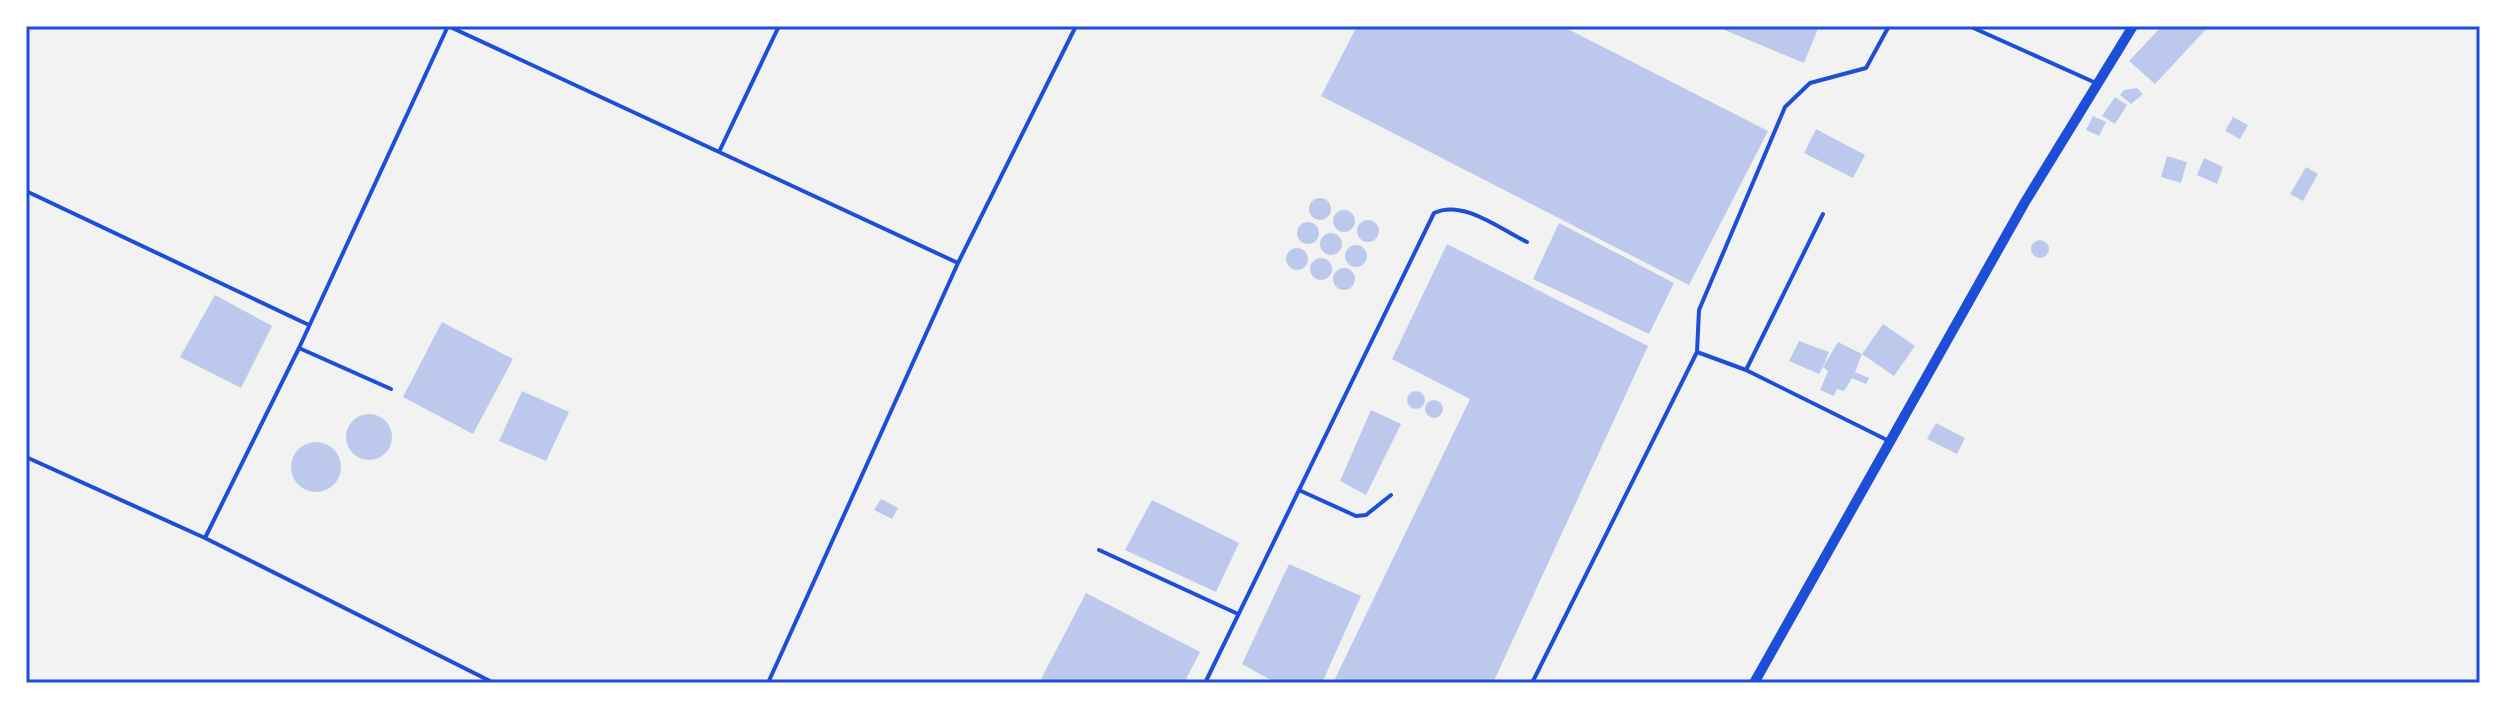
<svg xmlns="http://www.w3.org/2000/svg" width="2506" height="709" font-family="'Source Serif 4',serif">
  <rect width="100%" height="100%" fill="#f2f2f2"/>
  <!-- building -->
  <path fill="#bdc9ec" d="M 1357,26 L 1562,26 L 1768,131 L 1689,285 L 1321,96 Z
    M 1715,26 L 1819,26 L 1804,63 Z
    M 2162,26 L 2209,26 L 2155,84 L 2129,61 Z
    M 2137,88 L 2143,94 L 2131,104 L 2120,95 L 2124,90 Z
    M 2115,97 L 2127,105 L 2115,124 L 2102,116 Z
    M 2093,116 L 2106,122 L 2099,136 L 2086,130 Z
    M 2233,117 L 2248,125 L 2240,139 L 2225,131 Z
    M 1816,129 L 1865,155 L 1853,178 L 1804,153 Z
    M 2167,156 L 2187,162 L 2181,183 L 2161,177 Z
    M 2204,158 L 2223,167 L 2217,184 L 2197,175 Z
    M 2306,167 L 2318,174 L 2303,201 L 2290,194 Z
    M1309 209a11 11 0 1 1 22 0a11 11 0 1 1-22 0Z
    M1333 221a11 11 0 1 1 22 0a11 11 0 1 1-22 0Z
    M1357 231a11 11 0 1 1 22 0a11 11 0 1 1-22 0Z
    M1297 233a11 11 0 1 1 22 0a11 11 0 1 1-22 0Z
    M 1559,223 L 1674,283 L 1649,334 L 1533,279 Z
    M1320 244a11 11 0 1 1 22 0a11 11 0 1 1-22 0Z
    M2031 249a9 9 0 1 1 18 0a9 9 0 1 1-18 0Z
    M 1447,244 L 1648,346 L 1493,683 L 1333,683 L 1470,399 L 1392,359 Z
    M1345 256a11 11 0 1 1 22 0a11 11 0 1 1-22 0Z
    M1286 259a11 11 0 1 1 22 0a11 11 0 1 1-22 0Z
    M1310 269a11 11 0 1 1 22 0a11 11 0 1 1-22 0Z
    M1333 279a11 11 0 1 1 22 0a11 11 0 1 1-22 0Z
    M 215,295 L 272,326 L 241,388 L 180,357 Z
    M 442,322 L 513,359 L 473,434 L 403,397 Z
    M 1883,324 L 1915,346 L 1894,376 L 1862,354 Z
    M 1799,341 L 1829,352 L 1823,367 L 1838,342 L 1862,354 L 1855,372 L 1869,378 L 1866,384 L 1852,378 L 1844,391 L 1837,389 L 1834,396 L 1820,390 L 1828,371 L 1823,367 L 1819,374 L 1789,361 Z
    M1407 400a9 9 0 1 1 18 0a9 9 0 1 1-18 0Z
    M 522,391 L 569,412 L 546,461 L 499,441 Z
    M1425 409a9 9 0 1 1 18 0a9 9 0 1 1-18 0Z
    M 1371,410 L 1401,424 L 1366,495 L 1340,481 Z
    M346 437a23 23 0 1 1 46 0a23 23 0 1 1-46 0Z
    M 1936,423 L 1965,438 L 1957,454 L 1927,439 Z
    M291 467a25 25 0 1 1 50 0a25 25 0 1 1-50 0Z
    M 881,499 L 898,508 L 892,519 L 874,510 Z
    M 1152,500 L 1239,543 L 1216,592 L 1125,550 Z
    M 1289,564 L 1361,596 L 1322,683 L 1276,683 L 1242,664 Z
    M 1086,593 L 1200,652 L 1184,683 L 1039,683 Z"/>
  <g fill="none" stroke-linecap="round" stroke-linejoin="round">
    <!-- service -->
    <path stroke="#1d4ed8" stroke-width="4" d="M 1969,26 L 2096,83
      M 719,152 L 779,26
      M 26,191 L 309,325
      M 299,348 L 391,389
      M 1697,352 L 1699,310 L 1785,107 L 1810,83 L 1866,68 L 1889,26
      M 1746,370 L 1823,214
      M 26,457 L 205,538 L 494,683
      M 1301,491 L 1356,516 L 1366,515 L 1391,495
      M 205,538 L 299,348 L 448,26 L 958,263
      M 1099,550 L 1238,614
      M 768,683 L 958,263 L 1076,26
      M 1205,683 L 1434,213 C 1463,199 1500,229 1527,242
      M 1532,683 L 1697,352 L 1746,370 L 1889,441"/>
    <!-- tertiary -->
    <path stroke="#1d4ed8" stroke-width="10" d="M 1754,683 L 2025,202 L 2133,26"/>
  </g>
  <!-- border -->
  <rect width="2506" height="709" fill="none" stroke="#ffffff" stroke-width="56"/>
  <rect x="28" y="28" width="2450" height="653" fill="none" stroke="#1d4ed8" stroke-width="3"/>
</svg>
